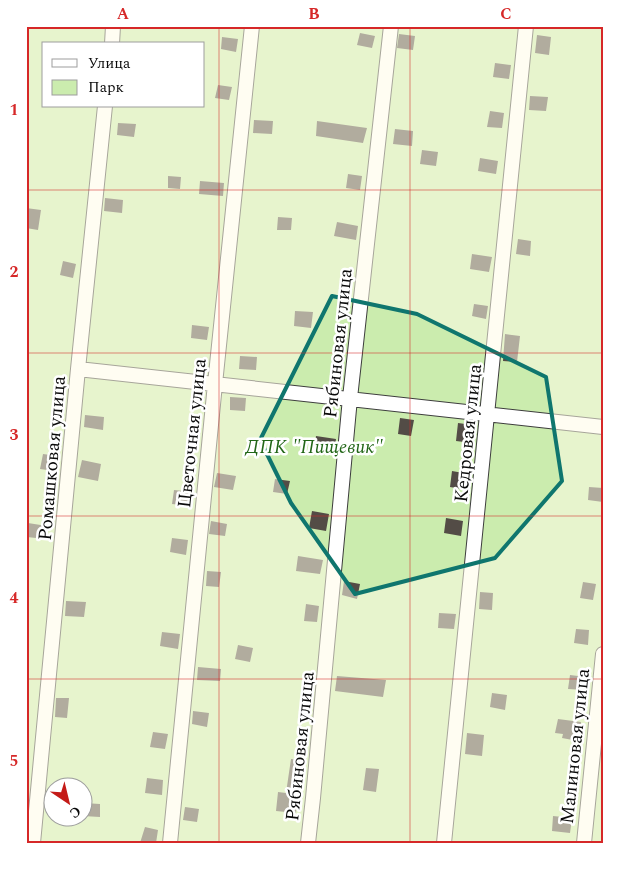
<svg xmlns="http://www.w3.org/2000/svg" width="629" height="869" font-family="Spectral,serif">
  <rect width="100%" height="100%" fill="#fffce7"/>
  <!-- green -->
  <path fill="#cbecae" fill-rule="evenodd" d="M 26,26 L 603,26 L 603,843 L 26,843 ZM 44,44 L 204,44 L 204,106 L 44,106 ZM 52,786 L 82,786 L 82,816 L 52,816 Z"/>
  <!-- building -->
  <path fill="#534c46" d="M 360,33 L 375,36 L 372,48 L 357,45 Z
    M 399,34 L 415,36 L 413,50 L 397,48 Z
    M 537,35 L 551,37 L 549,55 L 535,53 Z
    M 222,37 L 238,39 L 236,52 L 221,49 Z
    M 495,63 L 511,65 L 509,79 L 493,77 Z
    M 218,85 L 232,87 L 229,100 L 215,98 Z
    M 530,96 L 548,97 L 546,111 L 529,110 Z
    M 490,111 L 504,113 L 502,128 L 487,127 Z
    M 254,120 L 273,121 L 272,134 L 253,133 Z
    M 317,121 L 367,128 L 363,143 L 316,136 Z
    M 118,123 L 136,124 L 134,137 L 117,135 Z
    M 395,129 L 413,131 L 412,146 L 393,144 Z
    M 422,150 L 438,152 L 436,166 L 420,164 Z
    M 480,158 L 498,161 L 496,174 L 478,171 Z
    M 348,174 L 362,176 L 360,190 L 346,188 Z
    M 168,176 L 181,177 L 180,189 L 168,188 Z
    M 200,181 L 224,183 L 223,196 L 199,194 Z
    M 105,198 L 123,200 L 122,213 L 104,211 Z
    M 26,208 L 41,210 L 38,230 L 26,228 Z
    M 278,217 L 292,218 L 291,230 L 277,230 Z
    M 337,222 L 358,226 L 356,240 L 334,236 Z
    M 518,239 L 531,241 L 530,256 L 516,254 Z
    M 472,254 L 492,257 L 489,272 L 470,269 Z
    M 63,261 L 76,264 L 73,278 L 60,275 Z
    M 474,304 L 488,306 L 486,319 L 472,316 Z
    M 295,311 L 313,312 L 311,328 L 294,326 Z
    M 192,325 L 209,327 L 207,340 L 191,338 Z
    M 505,334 L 520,336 L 517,362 L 503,361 Z
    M 240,356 L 257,357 L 256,370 L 239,369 Z
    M 230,397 L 246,398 L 245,411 L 230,410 Z
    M 85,415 L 104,417 L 103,430 L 84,427 Z
    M 400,418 L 414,420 L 411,436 L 398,434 Z
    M 458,423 L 473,425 L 472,443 L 456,441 Z
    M 316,436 L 336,439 L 334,453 L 314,450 Z
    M 43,454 L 58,456 L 55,471 L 40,469 Z
    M 82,460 L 101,464 L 98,481 L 78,477 Z
    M 452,471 L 469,474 L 467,490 L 450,487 Z
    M 217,473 L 236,476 L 233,490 L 214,487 Z
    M 275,479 L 290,481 L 287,494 L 273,492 Z
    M 589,487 L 603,488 L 603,502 L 588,500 Z
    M 174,490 L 193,492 L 192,506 L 172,504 Z
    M 312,511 L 329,514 L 326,531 L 309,528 Z
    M 446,518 L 463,521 L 461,536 L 444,533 Z
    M 211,521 L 227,524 L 225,536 L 209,534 Z
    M 28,523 L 47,526 L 45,539 L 27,537 Z
    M 172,538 L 188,540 L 186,555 L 170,552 Z
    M 298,556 L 323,560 L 320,574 L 296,571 Z
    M 207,571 L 221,572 L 219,587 L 206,586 Z
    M 344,581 L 360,584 L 357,599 L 342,595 Z
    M 583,582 L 596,584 L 593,600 L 580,598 Z
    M 480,592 L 493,593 L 492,610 L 479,609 Z
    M 66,601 L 86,602 L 84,617 L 65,616 Z
    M 306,604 L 319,606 L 317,622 L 304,621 Z
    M 439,613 L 456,614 L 454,629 L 438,628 Z
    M 576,629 L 589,630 L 588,645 L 574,643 Z
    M 162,632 L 180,634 L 178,649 L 160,646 Z
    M 238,645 L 253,648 L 250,662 L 235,659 Z
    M 198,667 L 221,669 L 220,681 L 197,680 Z
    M 570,675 L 586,677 L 584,690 L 568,689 Z
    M 337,676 L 386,680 L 383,697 L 335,691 Z
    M 492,693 L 507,695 L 505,710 L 490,707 Z
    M 56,698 L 69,698 L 67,718 L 55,717 Z
    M 193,711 L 209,713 L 207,727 L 192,724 Z
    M 558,719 L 581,722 L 578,741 L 562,738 L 563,734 L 555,733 Z
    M 153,732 L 168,734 L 165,749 L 150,747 Z
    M 467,733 L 484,735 L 482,756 L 465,754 Z
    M 291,759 L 302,760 L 301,766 L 305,767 L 302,783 L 300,783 L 296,813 L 276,811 L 278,792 L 286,793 Z
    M 366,768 L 379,769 L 376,792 L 363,790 Z
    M 147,778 L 163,780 L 162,795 L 145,793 Z
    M 84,803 L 100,804 L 100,817 L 83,816 Z
    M 185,807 L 199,809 L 197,822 L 183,820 Z
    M 553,816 L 572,818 L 570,833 L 552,831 Z
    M 145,827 L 158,830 L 156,843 L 140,843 Z"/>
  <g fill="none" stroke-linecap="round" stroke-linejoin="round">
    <!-- street casing -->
    <g stroke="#3d3d3d" stroke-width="16">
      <path id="street" d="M 112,44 L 113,26
        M 78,369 L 603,427
        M 33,843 L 78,369 L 105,106
        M 170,843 L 215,384 L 252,26
        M 308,843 L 313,798 L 350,398 L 391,26
        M 444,843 L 526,26
        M 584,843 L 603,654"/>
    </g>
    <!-- street -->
    <use href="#street" stroke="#fff" stroke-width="14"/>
  </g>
  <!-- marked area -->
  <path d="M0 0H629V869H0ZM 332,296 L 417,314 L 546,377 L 562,481 L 495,558 L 355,594 L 291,503 L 260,440 Z" fill="#fffce7" fill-opacity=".55" fill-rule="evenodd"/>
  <path fill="none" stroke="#0f766e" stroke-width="4" stroke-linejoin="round" d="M 332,296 L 417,314 L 546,377 L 562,481 L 495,558 L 355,594 L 291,503 L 260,440 Z"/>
  <!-- grid -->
  <path fill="none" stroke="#d62828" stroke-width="1" stroke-opacity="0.55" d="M 219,26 L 219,843M 410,26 L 410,843M 26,190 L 603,190M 26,353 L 603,353M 26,516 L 603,516M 26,679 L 603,679"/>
  <g text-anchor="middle" stroke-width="5" stroke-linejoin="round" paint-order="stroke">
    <!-- street labels -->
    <g font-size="19" fill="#0a0a0a" stroke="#fff">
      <text transform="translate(337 343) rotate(-84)" y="7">Рябиновая улица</text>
      <text transform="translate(191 433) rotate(-84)" y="7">Цветочная улица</text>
      <text transform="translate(467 433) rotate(-84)" y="7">Кедровая улица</text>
      <text transform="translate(51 458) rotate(-85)" y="7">Ромашковая улица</text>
      <text transform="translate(299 746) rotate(-84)" y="7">Рябиновая улица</text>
      <text transform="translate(574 746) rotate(-84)" y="7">Малиновая улица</text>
    </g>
    <!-- park labels -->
    <g font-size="19" font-style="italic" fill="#226617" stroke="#fff">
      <text x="314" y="453">ДПК "Пищевик"</text>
    </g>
  </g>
  <!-- border -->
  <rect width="629" height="869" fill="none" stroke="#ffffff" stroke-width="55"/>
  <!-- legend -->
  <rect x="42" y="42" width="162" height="65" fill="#ffffff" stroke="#9d9d9d"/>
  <rect x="52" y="59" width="25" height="8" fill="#ffffff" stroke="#9d9d9d"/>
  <text x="88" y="68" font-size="15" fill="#0a0a0a">Улица</text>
  <rect x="52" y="80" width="25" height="15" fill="#cbecae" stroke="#9d9d9d"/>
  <text x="88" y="92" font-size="15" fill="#0a0a0a">Парк</text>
  <!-- north arrow -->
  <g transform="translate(68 802) rotate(145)"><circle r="24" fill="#ffffff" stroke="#9d9d9d"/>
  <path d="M0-4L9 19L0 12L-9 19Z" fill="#c41b18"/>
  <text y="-8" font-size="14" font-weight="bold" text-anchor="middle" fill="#0a0a0a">С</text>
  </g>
  <rect x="28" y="28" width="574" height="814" fill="none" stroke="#d62828" stroke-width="2"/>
  <g font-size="16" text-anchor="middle" font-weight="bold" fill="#d62828">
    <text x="123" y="19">A</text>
    <text x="314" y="19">B</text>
    <text x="506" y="19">C</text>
    <text x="14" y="115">1</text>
    <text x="14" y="277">2</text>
    <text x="14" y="440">3</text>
    <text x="14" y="603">4</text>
    <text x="14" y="766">5</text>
  </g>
</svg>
